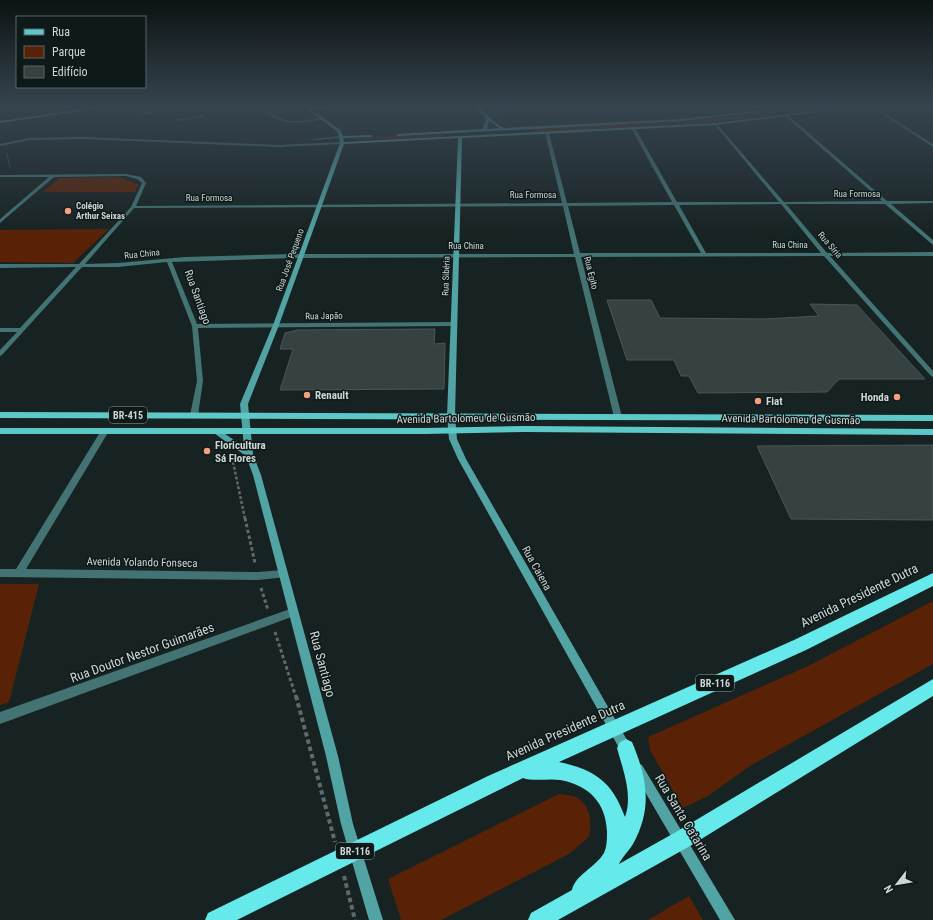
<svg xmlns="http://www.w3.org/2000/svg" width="933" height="920" font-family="'Roboto Condensed',sans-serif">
  <rect width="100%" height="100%" fill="#172222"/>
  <!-- green -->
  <path fill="#592207" d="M 765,112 L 771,112 L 775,115 L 697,124 L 538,132 L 533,130 L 537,128 L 708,119 Z
    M 438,134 L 449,137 L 352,140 L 356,138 Z
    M 121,177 L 139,185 L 135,192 L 43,192 L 60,178 Z
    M 109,229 L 73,263 L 0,262 L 0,230 Z
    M 0,584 L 39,584 L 9,702 L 0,705 Z
    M 933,601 L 933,664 L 750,766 L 708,796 L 683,808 L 650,750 L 648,737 L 808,666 Z
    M 559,794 C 564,795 571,795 576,797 C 591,805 592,823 589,837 L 569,854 L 441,920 L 401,920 L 388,879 Z
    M 689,896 L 703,920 L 648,920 Z"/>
  <!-- building -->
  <path fill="#364242" stroke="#4a5756" d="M 607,300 L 651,300 L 660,318 L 764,319 L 819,316 L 810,304 L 857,305 L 925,379 L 839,379 L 827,392 L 698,393 L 689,376 L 681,376 L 674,360 L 627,360 Z
    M 435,329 L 434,344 L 445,343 L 444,389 L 280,390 L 293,349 L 280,349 L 285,333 L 297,330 Z
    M 933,445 L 933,520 L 791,519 L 757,446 Z"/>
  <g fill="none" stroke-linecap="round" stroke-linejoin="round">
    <!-- path-far3 -->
    <path stroke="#606a6a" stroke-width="1" stroke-dasharray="1.5 1" stroke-linecap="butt" d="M 7,153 L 10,167"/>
    <!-- path-far2 -->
    <path stroke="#606a6a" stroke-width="2.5" stroke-dasharray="3 2" stroke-linecap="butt" d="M 232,457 L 245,519"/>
    <!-- path-far1 -->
    <path stroke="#606a6a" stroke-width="3" stroke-dasharray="3.5 2.5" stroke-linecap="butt" d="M 245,518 L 255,563
      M 261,588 L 268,610
      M 275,632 L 296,697"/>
    <!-- path -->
    <path stroke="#606a6a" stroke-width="4" stroke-dasharray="4.5 3" stroke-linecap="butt" d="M 296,696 L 335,842
      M 344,876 L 355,920"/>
    <!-- lane -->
    <path fill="#437373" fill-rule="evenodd" d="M 134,107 L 147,107 L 135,109 Z
      M 167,109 L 168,111 L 138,115 L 136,114 Z
      M 204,115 L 205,117 L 176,121 L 174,120 Z"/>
    <!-- street -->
    <path fill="#437373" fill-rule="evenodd" d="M 45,107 L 49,107 L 50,113 L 48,113 Z
      M 257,107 C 266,106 275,116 283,119 C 295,124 310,119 322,117 L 324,118 C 319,120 313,121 308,122 C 287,125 274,120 257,107 Z
      M 558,107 L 571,107 L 484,114 L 482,113 Z
      M 871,107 L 875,107 L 933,144 L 933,147 Z
      M 786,115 L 788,115 L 887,201 L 933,201 L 933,203 L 891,204 L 933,240 L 933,245 L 885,204 L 786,204 L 827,253 L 933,252 L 933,256 L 830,256 L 933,371 L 933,377 L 931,376 L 824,256 L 581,257 L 622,417 L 618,419 L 614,417 L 575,257 L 294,258 L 172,262 L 197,324 L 454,322 L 457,324 L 454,326 L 198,328 L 203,381 L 198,415 L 194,417 L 190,415 L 197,381 L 192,326 L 167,262 L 118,267 L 82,267 L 2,355 L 0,356 L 0,350 L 17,332 L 0,332 L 0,328 L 20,328 L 76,267 L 0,268 L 0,264 L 79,264 L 131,207 L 142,183 L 137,179 L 126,176 L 54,177 L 0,223 L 0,219 L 49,177 L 0,177 L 0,175 L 126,174 L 141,177 L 146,183 L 136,206 L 562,203 L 545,133 L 547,132 L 549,133 L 567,203 L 672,202 L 631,128 L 633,127 L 635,128 L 677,202 L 779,202 L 715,125 L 716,123 L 784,202 L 882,201 L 786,117 ZM 781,204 L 821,253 L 706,253 L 679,205 ZM 674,205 L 701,253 L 580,253 L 568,206 ZM 563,206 L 574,254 L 294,254 L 185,257 L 118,263 L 85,264 L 134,208 Z
      M 342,136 L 343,138 L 313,140 L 311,139 Z
      M 82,137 L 278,145 L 342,142 L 344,143 L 342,144 L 278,147 L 82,139 L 30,140 L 0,146 L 0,144 L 30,138 Z
      M 105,428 L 109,431 L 26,569 L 258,572 L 283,570 L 286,571 L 288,574 L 286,577 L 258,580 L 0,577 L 0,569 L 16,569 L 102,429 Z
      M 293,608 L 297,609 L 298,612 L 297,615 L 0,724 L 0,712 Z"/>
    <!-- secondary -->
    <path fill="#52a3a3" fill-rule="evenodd" d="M 304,107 L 331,107 L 329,108 L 312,110 L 340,130 L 343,136 L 371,135 L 373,136 L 371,137 L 343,138 L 344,142 L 716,123 L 849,107 L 857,107 L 716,125 L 462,138 L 455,416 L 457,439 L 466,459 L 631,747 L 633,751 L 631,755 L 627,757 L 623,755 L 458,459 L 449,439 L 447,416 L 458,138 L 344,144 L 279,325 L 248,404 L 253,454 L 261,475 L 338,756 L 353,824 L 383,920 L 369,920 L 341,824 L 326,756 L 253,475 L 246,456 L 211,431 L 215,428 L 218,429 L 244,447 L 240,404 L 273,325 L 340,143 L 338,132 Z
      M 475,107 L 479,107 L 497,124 L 504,128 L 681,119 L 795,107 L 804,107 L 681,121 L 398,136 L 396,135 L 398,134 L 483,129 L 486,118 ZM 489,121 L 499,128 L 487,129 Z
      M 638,763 L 642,765 L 735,920 L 720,920 L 634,773 L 632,769 L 634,765 Z"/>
    <!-- primary -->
    <path fill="#5dc8c8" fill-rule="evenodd" d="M 99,107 L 108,107 L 0,123 L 0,121 Z
      M 0,412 L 933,415 L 933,421 L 0,418 Z
      M 525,426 L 933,429 L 933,435 L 525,432 L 425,434 L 0,434 L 0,428 L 425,428 Z"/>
    <!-- highway -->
    <path fill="#65e9ea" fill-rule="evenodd" d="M 933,573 L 933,586 L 806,650 L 559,762 C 596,770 612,782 625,817 C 633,795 623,770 617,748 L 620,742 L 626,739 L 632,742 C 647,778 653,808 633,844 C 629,851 622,857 619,864 L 676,832 L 933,679 L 933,696 L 690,846 L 558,920 L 528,920 L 531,913 L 572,890 C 575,875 596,867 604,853 C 607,847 607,838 607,832 C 606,803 589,785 560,780 C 548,778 534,782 523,778 L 237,920 L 205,920 L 208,913 L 488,776 L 794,640 Z"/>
  </g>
  <!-- sky -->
  <linearGradient id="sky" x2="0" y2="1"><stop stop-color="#0d1313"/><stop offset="0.45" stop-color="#36444f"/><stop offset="1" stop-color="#36444f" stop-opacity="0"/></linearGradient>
  <rect width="933" height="236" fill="url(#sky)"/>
  <!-- markers -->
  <g fill="#f2a07f" stroke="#0e1919" stroke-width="1.5">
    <circle cx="68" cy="211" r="4"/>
    <circle cx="307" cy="395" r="4"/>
    <circle cx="897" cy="397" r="4"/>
    <circle cx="758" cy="401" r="4"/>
    <circle cx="207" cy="451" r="4"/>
  </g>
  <g text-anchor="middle" stroke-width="3" stroke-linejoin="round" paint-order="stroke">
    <!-- far-street labels -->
    <g font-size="9" fill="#ced6d5" stroke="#0e1919">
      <text x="857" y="197">Rua Formosa</text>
      <text x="533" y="198">Rua Formosa</text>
      <text x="209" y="201">Rua Formosa</text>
      <text x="790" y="248">Rua China</text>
      <text transform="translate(830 245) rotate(49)" y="3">Rua Síria</text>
      <text x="466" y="249">Rua China</text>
      <text transform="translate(142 254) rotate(-6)" y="3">Rua China</text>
      <text transform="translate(290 260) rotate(-70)" y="3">Rua José Pequeno</text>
      <text transform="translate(591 273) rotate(76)" y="3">Rua Egito</text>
      <text transform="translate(446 276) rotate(-88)" y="3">Rua Sibéria</text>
      <text transform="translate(324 316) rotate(-1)" y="3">Rua Japão</text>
    </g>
    <!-- far-poi labels -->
    <g font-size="9" font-weight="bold" fill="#ced6d5" stroke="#0e1919" text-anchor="start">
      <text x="76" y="209">Colégio<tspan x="76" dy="10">Arthur Seixas</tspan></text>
    </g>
    <!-- shield labels -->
    <g fill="#0e1919" stroke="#949d9d" stroke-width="1">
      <rect x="109" y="407" width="38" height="16" rx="3"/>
      <rect x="696" y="675" width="38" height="16" rx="3"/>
      <rect x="336" y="843" width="38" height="16" rx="3"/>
    </g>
    <g font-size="10" font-weight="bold" fill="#ced6d5">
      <text x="128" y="419">BR-415</text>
      <text x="715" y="687">BR-116</text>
      <text x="355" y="855">BR-116</text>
    </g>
    <!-- street labels -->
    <g font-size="11" fill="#ced6d5" stroke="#0e1919">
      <text transform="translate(198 297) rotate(70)" y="4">Rua Santiago</text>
      <text transform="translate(466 418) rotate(-1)" y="4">Avenida Bartolomeu de Gusmão</text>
      <text transform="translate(791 419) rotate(1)" y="4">Avenida Bartolomeu de Gusmão</text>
      <text transform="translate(142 562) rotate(1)" y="4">Avenida Yolando Fonseca</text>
      <text transform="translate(537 568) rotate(61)" y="4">Rua Caiena</text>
    </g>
    <!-- poi labels -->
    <g font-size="11" font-weight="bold" fill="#ced6d5" stroke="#0e1919" text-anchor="start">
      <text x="315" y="399">Renault</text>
      <text x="889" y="401" text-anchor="end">Honda</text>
      <text x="766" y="405">Fiat</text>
      <text x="215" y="449">Floricultura<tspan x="215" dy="13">Sá Flores</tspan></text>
    </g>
    <!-- near-street labels -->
    <g font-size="13" fill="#ced6d5" stroke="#0e1919">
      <text transform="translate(859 595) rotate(-26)" y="5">Avenida Presidente Dutra</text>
      <text transform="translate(142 652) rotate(-20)" y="5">Rua Doutor Nestor Guimarães</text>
      <text transform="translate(323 664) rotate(75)" y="5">Rua Santiago</text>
      <text transform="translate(565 730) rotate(-24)" y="5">Avenida Presidente Dutra</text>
      <text transform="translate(684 817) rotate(59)" y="5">Rua Santa Catarina</text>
    </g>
  </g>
  <!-- legend -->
  <rect x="16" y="16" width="130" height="72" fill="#0e1919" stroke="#5b6564"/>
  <rect x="24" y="29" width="20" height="6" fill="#5dc8c8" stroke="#5b6564"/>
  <text x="52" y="36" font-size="12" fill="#ced6d5">Rua</text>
  <rect x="24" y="46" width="20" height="12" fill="#592207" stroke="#5b6564"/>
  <text x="52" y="56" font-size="12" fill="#ced6d5">Parque</text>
  <rect x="24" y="66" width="20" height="12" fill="#364242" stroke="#5b6564"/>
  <text x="52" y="76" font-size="12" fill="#ced6d5">Edifício</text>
  <!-- north arrow -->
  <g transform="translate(897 884) rotate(239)" stroke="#0e1919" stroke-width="3" paint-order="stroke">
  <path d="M0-3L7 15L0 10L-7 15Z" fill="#ced6d5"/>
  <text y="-6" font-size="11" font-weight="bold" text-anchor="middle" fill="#ced6d5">N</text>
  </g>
</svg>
